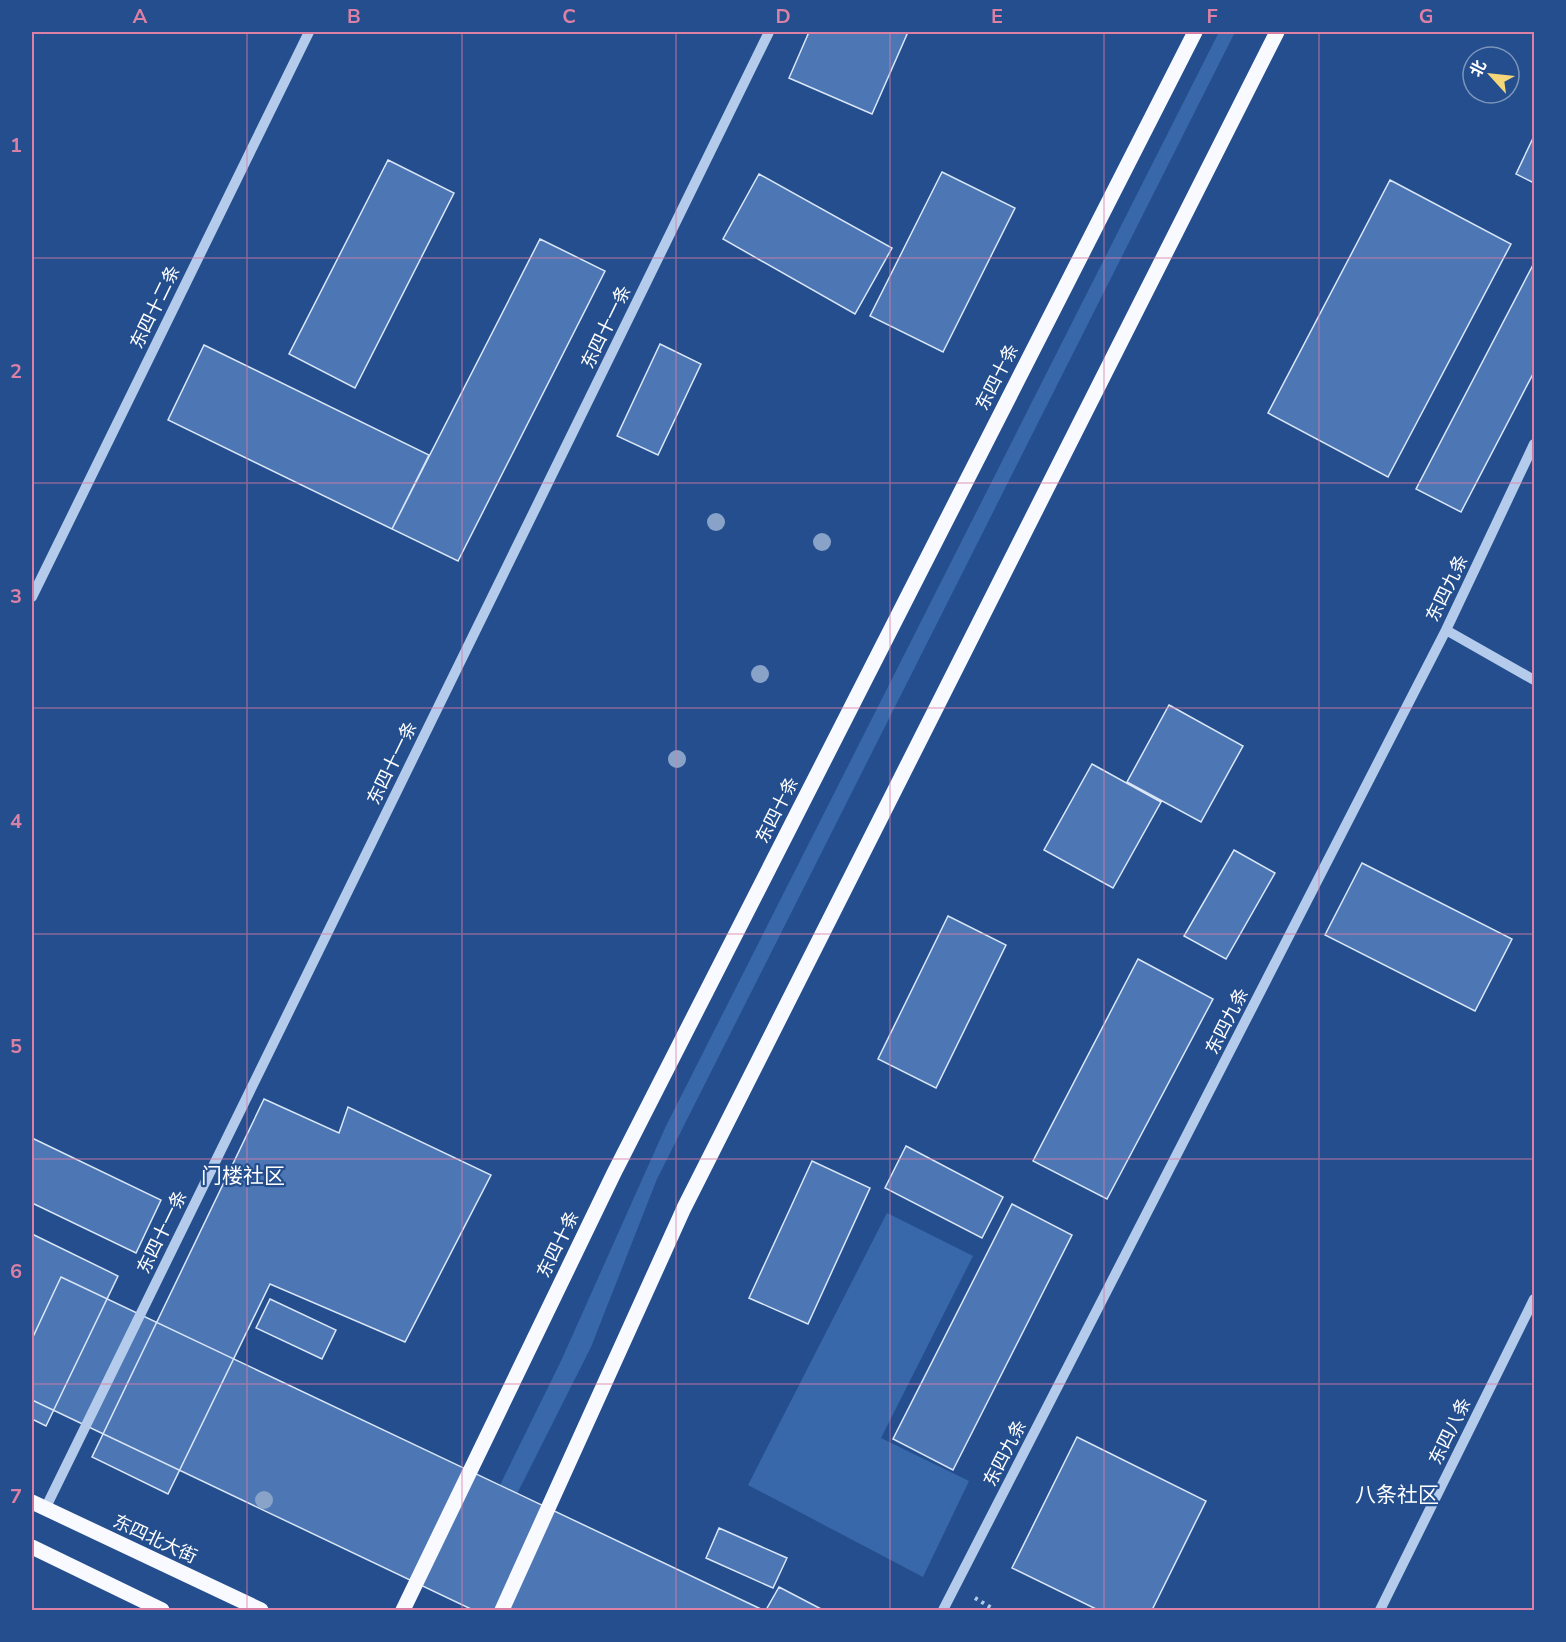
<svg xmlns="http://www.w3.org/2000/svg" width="1566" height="1642" font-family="'Nunito Sans','Noto Sans SC',sans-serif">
  <rect width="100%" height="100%" fill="#244e8d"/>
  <!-- green -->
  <path fill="#3968aa" d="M 1219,32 L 1235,32 L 657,1179 L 591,1347 L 463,1601 L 447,1593 L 561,1361 L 666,1126 Z
    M 887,1213 L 973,1256 L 881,1438 L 969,1481 L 923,1577 L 748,1485 Z"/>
  <!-- building -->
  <path fill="#4d77b4" stroke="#d9e6f8" stroke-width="1.5" d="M 809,32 L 908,32 L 872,114 L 789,78 Z
    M 1534,136 L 1534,183 L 1516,174 Z
    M 388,160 L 454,193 L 355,388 L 289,354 Z
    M 942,172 L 1015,208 L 943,352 L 870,316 Z
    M 759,174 L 892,248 L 855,314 L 723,239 Z
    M 1390,180 L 1511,244 L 1388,477 L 1268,413 Z
    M 540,239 L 605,271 L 458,561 L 392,529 Z
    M 1534,263 L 1534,372 L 1461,512 L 1416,489 Z
    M 660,344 L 701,364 L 658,455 L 617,436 Z
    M 204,345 L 429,455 L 392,529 L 168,420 Z
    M 1169,705 L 1243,746 L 1201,822 L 1127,782 Z
    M 1092,764 L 1161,802 L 1113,888 L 1044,850 Z
    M 1234,850 L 1275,873 L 1226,959 L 1184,936 Z
    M 1362,863 L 1512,939 L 1475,1011 L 1325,935 Z
    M 948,916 L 1006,945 L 936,1088 L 878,1059 Z
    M 1138,959 L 1213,999 L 1107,1199 L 1033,1161 Z
    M 264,1099 L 339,1133 L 348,1107 L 491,1175 L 405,1342 L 270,1284 L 168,1494 L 92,1457 Z
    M 32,1138 L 161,1200 L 136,1253 L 32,1203 Z
    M 906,1146 L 1003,1197 L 982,1238 L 885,1188 Z
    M 812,1161 L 870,1188 L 808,1324 L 749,1298 Z
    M 1012,1204 L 1072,1235 L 953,1470 L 893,1439 Z
    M 32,1234 L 118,1276 L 46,1426 L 32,1419 Z
    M 61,1277 L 763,1610 L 473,1610 L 32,1400 L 32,1339 Z
    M 270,1299 L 336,1330 L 322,1359 L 256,1328 Z
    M 1077,1437 L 1206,1501 L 1152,1610 L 1098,1610 L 1012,1568 Z
    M 719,1528 L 787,1558 L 773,1588 L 706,1558 Z
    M 779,1587 L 823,1610 L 766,1610 Z"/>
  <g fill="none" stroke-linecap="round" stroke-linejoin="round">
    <!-- path -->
    <path stroke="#b4cbeb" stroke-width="4" stroke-dasharray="3 4.5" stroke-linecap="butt" d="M 975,1598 L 995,1610"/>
    <!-- minor -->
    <path stroke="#b4cbeb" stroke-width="10" d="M 32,597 L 309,32
      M 1446,630 L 1534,680
      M 45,1509 L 769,32
      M 943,1610 L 1446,630 L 1534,444
      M 1380,1610 L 1534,1299"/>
    <!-- major -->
    <path stroke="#f8faff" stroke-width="15" d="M 32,1502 L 261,1610
      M 32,1547 L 162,1610
      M 403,1610 L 614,1173 L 1195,32
      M 502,1610 L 684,1208 L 1277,32"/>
  </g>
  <!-- trees -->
  <g fill="#88a2c8">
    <circle cx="716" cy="522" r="9"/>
    <circle cx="822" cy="542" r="9"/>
    <circle cx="760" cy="674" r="9"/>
    <circle cx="677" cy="759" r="9"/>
    <circle cx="264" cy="1500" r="9"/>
  </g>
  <!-- grid -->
  <path fill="none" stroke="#dd80a5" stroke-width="1.5" stroke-opacity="0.55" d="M 247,32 L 247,1610M 462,32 L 462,1610M 676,32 L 676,1610M 890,32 L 890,1610M 1104,32 L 1104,1610M 1319,32 L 1319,1610M 32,258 L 1534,258M 32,483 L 1534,483M 32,708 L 1534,708M 32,934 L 1534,934M 32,1159 L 1534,1159M 32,1384 L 1534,1384"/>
  <g text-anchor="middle" stroke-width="4.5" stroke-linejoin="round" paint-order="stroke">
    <!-- street labels -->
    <g font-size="18" fill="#fff" stroke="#244e8d">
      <text transform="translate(155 307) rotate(-64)" y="6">东四十二条</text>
      <text transform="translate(606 327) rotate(-64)" y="6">东四十一条</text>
      <text transform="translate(997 377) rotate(-63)" y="6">东四十条</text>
      <text transform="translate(1447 588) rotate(-64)" y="6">东四九条</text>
      <text transform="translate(392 763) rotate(-64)" y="6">东四十一条</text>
      <text transform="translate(777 810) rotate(-63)" y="6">东四十条</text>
      <text transform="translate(1227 1021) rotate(-63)" y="6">东四九条</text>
      <text transform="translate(162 1232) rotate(-64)" y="6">东四十一条</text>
      <text transform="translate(558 1244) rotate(-64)" y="6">东四十条</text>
      <text transform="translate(1450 1431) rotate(-64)" y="6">东四八条</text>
      <text transform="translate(1005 1453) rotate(-63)" y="6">东四九条</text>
      <text transform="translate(155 1539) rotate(25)" y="6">东四北大街</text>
    </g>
    <!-- quarter labels -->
    <g font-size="21" fill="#fff" stroke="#244e8d">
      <text x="243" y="1183">门楼社区</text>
      <text x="1397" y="1502">八条社区</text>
    </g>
  </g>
  <!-- border -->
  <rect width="1566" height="1642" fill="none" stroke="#244e8d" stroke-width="66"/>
  <!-- north arrow -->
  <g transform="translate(1491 75) rotate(297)"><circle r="28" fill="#244e8d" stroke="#7c95bb" stroke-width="1.5"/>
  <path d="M0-4.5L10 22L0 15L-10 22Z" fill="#f5d678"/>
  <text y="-9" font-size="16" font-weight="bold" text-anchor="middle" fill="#ffffff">北</text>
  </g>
  <rect x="33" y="33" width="1500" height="1576" fill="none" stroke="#dd80a5" stroke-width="2"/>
  <g font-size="20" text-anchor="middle" font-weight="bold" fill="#dd80a5">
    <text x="140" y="23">A</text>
    <text x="354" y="23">B</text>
    <text x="569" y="23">C</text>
    <text x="783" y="23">D</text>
    <text x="997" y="23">E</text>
    <text x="1212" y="23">F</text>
    <text x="1426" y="23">G</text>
    <text x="16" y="152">1</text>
    <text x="16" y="378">2</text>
    <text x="16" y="603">3</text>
    <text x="16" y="828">4</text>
    <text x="16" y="1053">5</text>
    <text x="16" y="1278">6</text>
    <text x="16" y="1503">7</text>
  </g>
</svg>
